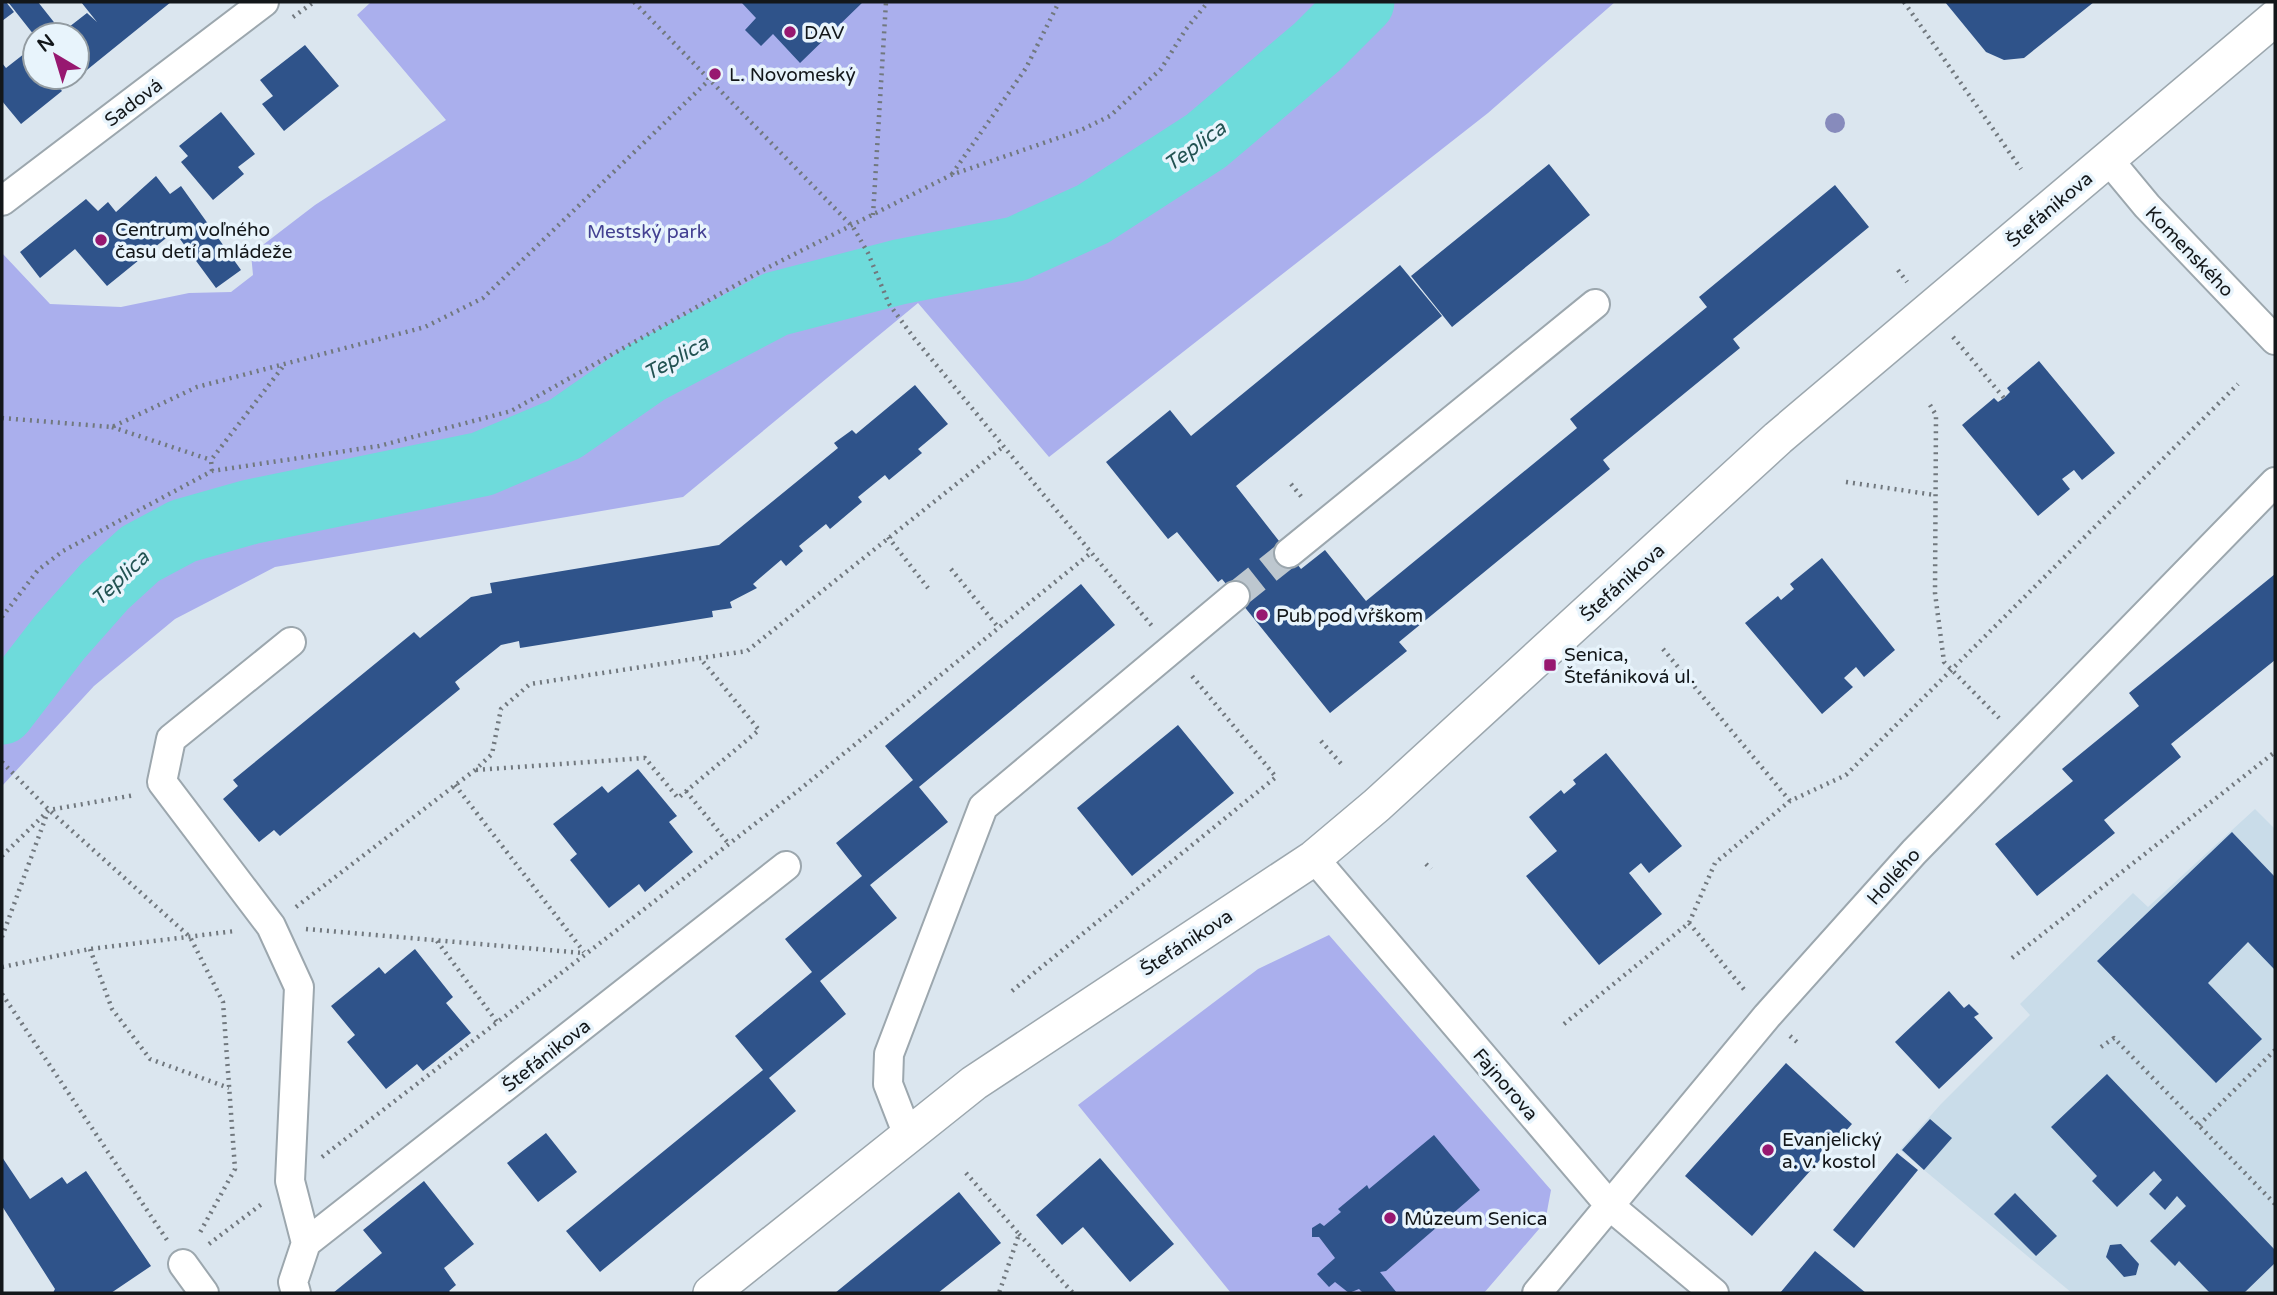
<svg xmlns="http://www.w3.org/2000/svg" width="2277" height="1295" font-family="'Varela Round',sans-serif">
  <rect width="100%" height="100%" fill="#dbe6ef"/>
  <!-- built -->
  <path fill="#c9dce9" d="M 2255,809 L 2275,829 L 2275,1293 L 2072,1293 L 1900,1150 L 1941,1104 L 2030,1015 L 2020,1004 L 2133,893 L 2148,907 Z"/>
  <!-- green -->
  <path fill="#aaafed" d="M 371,2 L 1615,2 L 1488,113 L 1049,457 L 918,303 L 683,497 L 275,567 L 175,619 L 94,686 L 2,786 L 2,253 L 50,304 L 121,307 L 189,293 L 231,292 L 253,275 L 251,254 L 315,205 L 446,120 L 357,15 Z
    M 1329,935 L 1551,1190 L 1545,1222 L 1484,1293 L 1231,1293 L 1078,1105 L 1258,969 Z"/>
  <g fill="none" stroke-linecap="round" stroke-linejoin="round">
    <!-- river -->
    <path stroke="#6edbdb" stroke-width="65" d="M 2,712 L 59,638 L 105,586 L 140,554 L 183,531 L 250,512 L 482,464 L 565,429 L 647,372 L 776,304 L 899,272 L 1016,249 L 1093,214 L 1206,141 L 1317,47 L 1362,2"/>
  </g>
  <!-- building -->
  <path fill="#2f538a" d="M 2,2 L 6,2 L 14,12 L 2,21 Z
    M 8,2 L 38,2 L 57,26 L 68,24 L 69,27 L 87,13 L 97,22 L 81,2 L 171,2 L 72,82 L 68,77 L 77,77 L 77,35 L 34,35 Z
    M 741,2 L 863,2 L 800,63 L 773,34 L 761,46 L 745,30 L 756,18 Z
    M 1945,2 L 2094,2 L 2024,58 L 2004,60 L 1986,52 Z
    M 305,45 L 339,86 L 284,131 L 262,104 L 273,96 L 260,80 Z
    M 29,50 L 35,58 L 35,77 L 51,77 L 62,91 L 21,124 L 2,101 L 2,63 L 6,68 Z
    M 221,112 L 255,154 L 238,167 L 244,174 L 213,200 L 181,162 L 188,156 L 179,146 Z
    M 1549,164 L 1590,215 L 1452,327 L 1411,276 Z
    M 156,176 L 170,194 L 181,186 L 241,270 L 216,288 L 177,235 L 183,229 L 181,226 L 107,286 L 75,249 L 40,278 L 20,252 L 86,199 L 98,211 L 108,202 L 116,212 Z
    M 1835,185 L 1869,227 L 1733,339 L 1740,348 L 1603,460 L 1610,469 L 1399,642 L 1407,651 L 1330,713 L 1222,579 L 1218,582 L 1177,532 L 1168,539 L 1106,462 L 1170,410 L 1191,436 L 1400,265 L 1442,316 L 1236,486 L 1301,569 L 1325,550 L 1366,601 L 1577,428 L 1570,419 L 1707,307 L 1699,297 Z
    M 2039,361 L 2115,453 L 2082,480 L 2074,470 L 2062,479 L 2070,489 L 2038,516 L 1962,425 L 1994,398 L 1998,402 L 2004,398 L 2010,392 L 2007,388 Z
    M 915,385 L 948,424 L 918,449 L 922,453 L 889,480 L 885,475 L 858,497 L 862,502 L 830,529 L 826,524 L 799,546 L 803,551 L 786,566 L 781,560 L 753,584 L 757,588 L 730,602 L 732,608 L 712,611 L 713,617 L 520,648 L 519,641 L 501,645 L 455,682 L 460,689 L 280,836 L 274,830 L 259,842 L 223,799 L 238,786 L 233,780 L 414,632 L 420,638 L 471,597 L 492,593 L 490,583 L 719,545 L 838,448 L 834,443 L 852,430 L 856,434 Z
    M 1822,558 L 1895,650 L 1864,677 L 1856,667 L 1844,678 L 1853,687 L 1822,714 L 1745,623 L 1778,596 L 1781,600 L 1794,589 L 1790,584 Z
    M 2275,574 L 2275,660 L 2171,744 L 2181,757 L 2104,820 L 2115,833 L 2037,896 L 1995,844 L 2073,781 L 2062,769 L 2139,706 L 2129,693 Z
    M 1081,584 L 1115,625 L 919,787 L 948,822 L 870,885 L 897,918 L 820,981 L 846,1014 L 769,1078 L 796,1111 L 600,1272 L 566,1231 L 763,1070 L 735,1036 L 812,972 L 785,939 L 862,876 L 836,843 L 913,780 L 885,746 Z
    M 1178,725 L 1234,793 L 1132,876 L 1077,808 Z
    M 1606,753 L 1682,846 L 1649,873 L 1641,863 L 1629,873 L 1662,914 L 1599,965 L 1526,876 L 1557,851 L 1529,817 L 1561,790 L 1564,794 L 1576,784 L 1573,780 Z
    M 638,769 L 677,816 L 669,822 L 693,852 L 645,892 L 639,884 L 609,908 L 570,860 L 577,854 L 553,824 L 602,786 L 608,793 Z
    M 2232,832 L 2275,877 L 2275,970 L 2248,942 L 2208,983 L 2262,1039 L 2216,1083 L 2097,961 Z
    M 415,949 L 453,997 L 446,1003 L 471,1033 L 423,1071 L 417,1064 L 386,1089 L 347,1042 L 355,1035 L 331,1006 L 379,967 L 385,974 Z
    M 1949,991 L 1964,1008 L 1969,1004 L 1979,1014 L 1974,1017 L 1993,1038 L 1939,1089 L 1895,1042 Z
    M 1786,1063 L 1852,1124 L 1752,1236 L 1685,1176 Z
    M 2107,1074 L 2275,1250 L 2275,1263 L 2244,1293 L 2210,1293 L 2179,1261 L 2175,1266 L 2150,1241 L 2186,1206 L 2177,1196 L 2165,1210 L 2149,1194 L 2162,1180 L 2154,1171 L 2117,1207 L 2092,1181 L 2097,1176 L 2051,1127 Z
    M 1930,1119 L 1952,1138 L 1924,1170 L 1902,1150 Z
    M 546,1133 L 577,1172 L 538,1202 L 507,1163 Z
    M 1434,1135 L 1480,1190 L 1386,1271 L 1380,1272 L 1397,1293 L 1363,1293 L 1359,1289 L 1349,1293 L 1335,1282 L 1329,1287 L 1317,1274 L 1335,1258 L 1319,1237 L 1312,1237 L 1312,1228 L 1320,1223 L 1324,1226 L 1341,1212 L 1338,1209 L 1367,1185 L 1369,1189 Z
    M 1897,1153 L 1918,1170 L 1854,1248 L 1833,1230 Z
    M 2,1157 L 30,1199 L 62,1177 L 67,1184 L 86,1171 L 151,1266 L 111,1293 L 53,1293 L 55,1289 L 2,1206 Z
    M 1100,1158 L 1174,1244 L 1130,1282 L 1083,1227 L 1062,1245 L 1036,1215 Z
    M 424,1181 L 474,1244 L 444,1268 L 456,1285 L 449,1291 L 451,1293 L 333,1293 L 382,1253 L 363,1230 Z
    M 959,1192 L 1001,1243 L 938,1293 L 835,1293 Z
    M 2015,1193 L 2057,1236 L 2036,1256 L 1994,1214 Z
    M 2121,1244 L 2139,1264 L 2136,1275 L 2124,1277 L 2106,1257 L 2110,1245 Z
    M 1815,1251 L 1866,1293 L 1780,1293 Z"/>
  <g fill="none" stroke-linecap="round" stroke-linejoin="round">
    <!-- minor-tunnel -->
    <path stroke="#bdc7cf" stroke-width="28" stroke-dasharray="28 14" stroke-linecap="butt" d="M 1235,596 L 1289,553"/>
    <!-- minor casing -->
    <g stroke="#9ca7ae" stroke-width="32">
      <path id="minor" d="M 2108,159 L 2147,206 L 2275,340
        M 2,201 L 264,2
        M 1289,553 L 1595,304
        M 291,642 L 171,739 L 162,782 L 271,926 L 299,987 L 290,1181 L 306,1243 L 293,1282 L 296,1293
        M 1314,858 L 1611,1207 L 1714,1293
        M 907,1133 L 888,1084 L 889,1054 L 983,807 L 1235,596
        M 306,1243 L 786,866
        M 183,1264 L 204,1293
        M 1537,1293 L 1767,1016 L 1914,852 L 2275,482"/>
    </g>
    <!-- tertiary casing -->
    <g stroke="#9ca7ae" stroke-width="38">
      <path id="tertiary" d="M 711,1293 L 974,1083 L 1314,858 L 1377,805 L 1778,438 L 2275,18"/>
    </g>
    <!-- path -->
    <path stroke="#71787e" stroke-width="4.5" stroke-dasharray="2 5" stroke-linecap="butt" d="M 634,2 L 853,227 L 868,253 L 889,304 L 914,338 L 1152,626
      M 1904,2 L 2021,169
      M 293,17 L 314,2
      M 952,174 L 1026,68 L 1059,2
      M 873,215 L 886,2
      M 1898,270 L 1907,282
      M 1953,337 L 2004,398
      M 1930,405 L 1936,415 L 1935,593 L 1944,662 L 1999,718
      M 2,418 L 112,427 L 197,387 L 425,327 L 483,298 L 710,79
      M 112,427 L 211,460
      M 212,471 L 211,460 L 285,364
      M 1846,482 L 1935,495
      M 1291,484 L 1304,500
      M 888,537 L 928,588
      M 951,569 L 998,627
      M 2,617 L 38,570 L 63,551 L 212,471 L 379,446 L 511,411 L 761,271 L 951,175 L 1081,130 L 1110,116 L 1161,69 L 1186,29 L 1208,2
      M 1663,649 L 1790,801
      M 1321,741 L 1344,767
      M 2,762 L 49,810 L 190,937 L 223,1002 L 235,1169 L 198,1236
      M 476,770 L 645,758 L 678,798 L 759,730 L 700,658
      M 455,785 L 584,952
      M 686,791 L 728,843
      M 2,856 L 49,810 L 135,795
      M 1426,864 L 1431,869
      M 296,907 L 475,770 L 492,754 L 501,709 L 530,684 L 747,651 L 1004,446
      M 1689,923 L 1747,993
      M 306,929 L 583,953
      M 2,937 L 47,814
      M 437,941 L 497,1022
      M 90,949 L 112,1009 L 150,1059 L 229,1088
      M 2012,958 L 2275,752
      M 2,967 L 90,949 L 235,931
      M 1012,991 L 1276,777 L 1192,676
      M 2,994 L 167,1240
      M 1564,1024 L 1689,923 L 1715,863 L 1790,801 L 1846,775 L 2238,384
      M 1790,1036 L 1798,1043
      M 2101,1047 L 2114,1038 L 2275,1204
      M 2199,1125 L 2275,1050
      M 322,1157 L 799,790 L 1092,552
      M 966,1173 L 1019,1234 L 999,1293
      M 1019,1234 L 1073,1293
      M 209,1244 L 263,1203"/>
    <!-- minor -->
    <use href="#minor" stroke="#fff" stroke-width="28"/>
    <!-- tertiary -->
    <use href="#tertiary" stroke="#fff" stroke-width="35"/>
  </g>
  <!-- trees -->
  <circle fill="#878bbc" cx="1835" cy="123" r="10"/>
  <!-- markers -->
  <g fill="#971870" stroke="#e8f4fc" stroke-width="2.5">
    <circle cx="790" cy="32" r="7"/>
    <circle cx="715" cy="74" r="7"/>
    <circle cx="101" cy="240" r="7"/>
    <circle cx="1262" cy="615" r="7"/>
    <rect x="1543" y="658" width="14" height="14" rx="3.5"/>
    <circle cx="1768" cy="1150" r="7"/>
    <circle cx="1390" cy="1218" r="7"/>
  </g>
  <g text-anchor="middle" stroke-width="7" stroke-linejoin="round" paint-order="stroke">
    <!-- poi labels -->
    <g font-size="19" fill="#13171a" stroke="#e8f4fc" text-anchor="start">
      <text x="804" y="39">DAV</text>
      <text x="729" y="81">L. Novomeský</text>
      <text x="115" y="236">Centrum voľného<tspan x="115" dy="22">času detí a mládeže</tspan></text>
      <text x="1276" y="622">Pub pod vŕškom</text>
      <text x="1564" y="661">Senica,<tspan x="1564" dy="22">Štefániková ul.</tspan></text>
      <text x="1782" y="1146">Evanjelický<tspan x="1782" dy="22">a. v. kostol</tspan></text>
      <text x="1404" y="1225">Múzeum Senica</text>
    </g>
    <!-- street labels -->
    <g font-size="19" fill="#13171a" stroke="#e8f4fc">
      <text transform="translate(133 102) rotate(-37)" y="7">Sadová</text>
      <text transform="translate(2049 209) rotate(-40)" y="7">Štefánikova</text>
      <text transform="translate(2190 251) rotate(46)" y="7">Komenského</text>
      <text transform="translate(1622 582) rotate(-42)" y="7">Štefánikova</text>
      <text transform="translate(1893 876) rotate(-48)" y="7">Hollého</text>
      <text transform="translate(1186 942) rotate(-33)" y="7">Štefánikova</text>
      <text transform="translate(546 1055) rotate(-38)" y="7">Štefánikova</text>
      <text transform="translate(1506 1084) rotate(49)" y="7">Fajnorova</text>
    </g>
    <!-- park labels -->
    <g font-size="19" fill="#434192" stroke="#e8f4fc">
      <text x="647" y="238">Mestský park</text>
    </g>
    <!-- water labels -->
    <g font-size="21" font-style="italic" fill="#235353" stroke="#e8f4fc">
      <text transform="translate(1195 146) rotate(-36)" y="7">Teplica</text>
      <text transform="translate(676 358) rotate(-29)" y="7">Teplica</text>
      <text transform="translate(120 578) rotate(-43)" y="7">Teplica</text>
    </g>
  </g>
  <!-- border -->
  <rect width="2277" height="1295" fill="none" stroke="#13171a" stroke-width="7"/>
  <!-- north arrow -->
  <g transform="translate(56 56) rotate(322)"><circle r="33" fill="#e8f4fc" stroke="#939ca2" stroke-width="2"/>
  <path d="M0-5L12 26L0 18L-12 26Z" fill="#971870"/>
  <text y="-10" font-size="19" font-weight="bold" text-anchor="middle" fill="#13171a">N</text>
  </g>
</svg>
